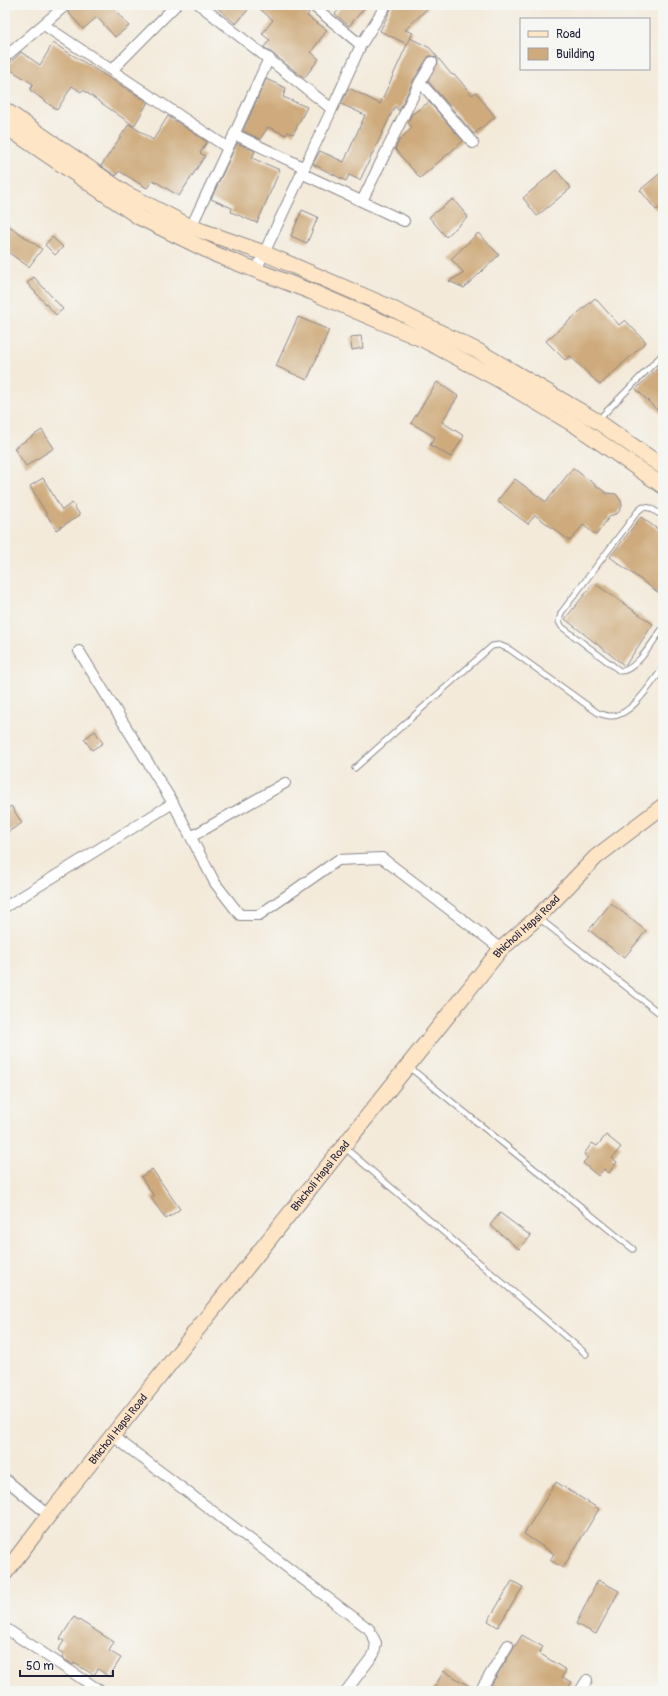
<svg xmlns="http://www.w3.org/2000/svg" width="668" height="1696" font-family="Pangolin,sans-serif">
  <rect width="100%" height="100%" fill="#f6f6f2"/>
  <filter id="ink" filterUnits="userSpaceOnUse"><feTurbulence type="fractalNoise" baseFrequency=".025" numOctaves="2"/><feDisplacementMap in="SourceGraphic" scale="8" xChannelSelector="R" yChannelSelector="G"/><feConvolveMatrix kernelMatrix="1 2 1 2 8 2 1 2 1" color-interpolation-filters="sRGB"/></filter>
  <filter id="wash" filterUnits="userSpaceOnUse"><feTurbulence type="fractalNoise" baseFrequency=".012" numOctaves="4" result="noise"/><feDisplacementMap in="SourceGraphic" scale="16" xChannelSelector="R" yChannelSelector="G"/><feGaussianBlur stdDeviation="0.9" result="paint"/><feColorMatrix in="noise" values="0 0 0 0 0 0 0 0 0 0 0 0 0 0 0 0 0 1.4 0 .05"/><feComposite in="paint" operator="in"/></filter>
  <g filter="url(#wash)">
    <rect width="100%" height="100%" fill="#f3eada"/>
    <g id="blocks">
      <!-- building -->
      <path fill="#ceaa7c" d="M 72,5 L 111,5 L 129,26 L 115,37 L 97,17 L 83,29 L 68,12 Z
        M 214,5 L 252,5 L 236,24 Z
        M 255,5 L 299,5 L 309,13 L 307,16 L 327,30 L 311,52 L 319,59 L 304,78 L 264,47 L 270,40 L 262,34 L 273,20 Z
        M 343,5 L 367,5 L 349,26 L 335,14 Z
        M 393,5 L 431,5 L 405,30 L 413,33 L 407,44 L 380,31 Z
        M 410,38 L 430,48 L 451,74 L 456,76 L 472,95 L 476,92 L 495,117 L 474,134 L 428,81 L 438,62 L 436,57 L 429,56 L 414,79 L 399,111 L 395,106 L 360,180 L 349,175 L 346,181 L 313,164 L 320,151 L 344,162 L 365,115 L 341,104 L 349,88 L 380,104 Z
        M 53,43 L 148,102 L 134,126 L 83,90 L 81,92 L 72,86 L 57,110 L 30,90 L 33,84 L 6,67 L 21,52 L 40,65 Z
        M 266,79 L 286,88 L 283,97 L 307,107 L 293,134 L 288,132 L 286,135 L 268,127 L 260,139 L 243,131 Z
        M 429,102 L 463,141 L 420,178 L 395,149 L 400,139 L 412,128 L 408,122 L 411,115 Z
        M 168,116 L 207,142 L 200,153 L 205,156 L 179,196 L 153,180 L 147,188 L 119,171 L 116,176 L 101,166 L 129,124 L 153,140 Z
        M 237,143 L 255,151 L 252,158 L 280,170 L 257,223 L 231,212 L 232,208 L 211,199 Z
        M 556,170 L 571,188 L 537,216 L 523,198 Z
        M 663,171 L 663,206 L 656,210 L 640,190 Z
        M 453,199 L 468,217 L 446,237 L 429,217 Z
        M 302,210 L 318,217 L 307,243 L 291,236 Z
        M 5,223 L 42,249 L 29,267 L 5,250 Z
        M 478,233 L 499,255 L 464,288 L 449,281 L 464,273 L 451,259 Z
        M 52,237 L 63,247 L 55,255 L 45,245 Z
        M 34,277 L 63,309 L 56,315 L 27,283 Z
        M 595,298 L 619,325 L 625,320 L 646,342 L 600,385 L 570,356 L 565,360 L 546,341 Z
        M 298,317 L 329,330 L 307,380 L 276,366 Z
        M 361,336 L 363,348 L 352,350 L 350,337 Z
        M 663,363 L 663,416 L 636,389 Z
        M 437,382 L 458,396 L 442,422 L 464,436 L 451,457 L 430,445 L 435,437 L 411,423 Z
        M 42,430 L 54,448 L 26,466 L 14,448 Z
        M 573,468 L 606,493 L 616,494 L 621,501 L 622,506 L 618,513 L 610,516 L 596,535 L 583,525 L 570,541 L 535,515 L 528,524 L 497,501 L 515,479 L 546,502 Z
        M 43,478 L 62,510 L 72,503 L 80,515 L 56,530 L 30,486 Z
        M 641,517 L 663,533 L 663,596 L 610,557 Z
        M 594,583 L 653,624 L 625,666 L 565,619 Z
        M 95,731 L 103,743 L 92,750 L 84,739 Z
        M 11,806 L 22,823 L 5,834 L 5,811 Z
        M 611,903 L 646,931 L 624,958 L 589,930 Z
        M 606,1135 L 621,1147 L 612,1158 L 617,1162 L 609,1173 L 604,1169 L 598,1176 L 583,1163 L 588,1157 L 584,1154 L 592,1143 L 597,1146 Z
        M 152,1169 L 180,1209 L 166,1219 L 151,1198 L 154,1196 L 141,1177 Z
        M 500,1213 L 531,1236 L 519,1249 L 490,1225 Z
        M 556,1482 L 599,1509 L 563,1568 L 550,1560 L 554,1554 L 524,1534 Z
        M 598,1580 L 619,1591 L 596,1634 L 576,1624 Z
        M 512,1581 L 523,1587 L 498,1627 L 488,1621 Z
        M 74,1617 L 114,1642 L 109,1651 L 121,1658 L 109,1677 L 98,1669 L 94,1675 L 74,1663 L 73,1665 L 62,1658 L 64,1654 L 58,1650 L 64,1641 L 60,1639 Z
        M 522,1635 L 543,1647 L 539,1653 L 566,1670 L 562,1677 L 572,1682 L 566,1691 L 501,1691 L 491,1685 Z
        M 444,1671 L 474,1689 L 474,1691 L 432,1691 Z"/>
    </g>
  </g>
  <g filter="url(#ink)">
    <use href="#blocks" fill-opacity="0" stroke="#8a868a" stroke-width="1"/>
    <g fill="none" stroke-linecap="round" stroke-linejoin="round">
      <!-- lane casing -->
      <g stroke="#8a868a" stroke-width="7">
        <path id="lane" d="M 598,420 L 663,354
          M 663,516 L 650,508 L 643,507 L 638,511 L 561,613 L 559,622 L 562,627 L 620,671 C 636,672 654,639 663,628
          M 355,768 L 492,646 L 499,645 L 509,649 L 598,713 C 602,714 607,716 611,716 C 631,717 652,682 663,668
          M 540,919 L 663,1016
          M 409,1067 L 633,1249
          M 344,1147 L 586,1354"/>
      </g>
      <!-- street casing -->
      <g stroke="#8a868a" stroke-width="12">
        <path id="street" d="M 200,5 L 332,109 L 256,270
          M 312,5 L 361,45 L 332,109
          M 44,25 L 228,148 L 191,227
          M 361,45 L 386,5
          M 5,57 L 66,5
          M 112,70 L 176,5
          M 420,82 L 473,143
          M 234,134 L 303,167
          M 228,148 L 269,58
          M 301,173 L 404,221
          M 362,201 L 420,82 L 432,62
          M 79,651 L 173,803 L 215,883 L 240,915 L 259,915 L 338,860 L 382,858 L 501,949
          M 191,837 L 285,783
          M 5,907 L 173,803
          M 113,1436 L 369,1629 L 376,1643 L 374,1654 L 346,1691
          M 5,1479 L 49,1515
          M 5,1628 L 99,1690
          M 480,1691 L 508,1645
          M 580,1691 L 587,1680"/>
      </g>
      <!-- secondary casing -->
      <g stroke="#8a868a" stroke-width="17">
        <g id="secondary">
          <path d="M 5,110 L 125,193 L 191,227 L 264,253 L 387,306 L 478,351 L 597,421 L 663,467"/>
          <path d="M 5,126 L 139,217 L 217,255 L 312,292 L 424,340 L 496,378 L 578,427 L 663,486"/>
          <path id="s1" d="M 5,1573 L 49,1515 L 501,949 L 538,917 L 596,857 L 663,806"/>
        </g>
      </g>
      <!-- lane -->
      <use href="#lane" stroke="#fff" stroke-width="5"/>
      <!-- street -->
      <use href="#street" stroke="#fff" stroke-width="10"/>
      <!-- secondary -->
      <use href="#secondary" stroke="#fde5c5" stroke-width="15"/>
    </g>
  </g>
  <g text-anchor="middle" stroke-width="3" stroke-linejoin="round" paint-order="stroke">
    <!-- street labels -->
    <g font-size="11" fill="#22223b" stroke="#f6f6f2">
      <text dy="4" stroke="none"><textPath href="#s1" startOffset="831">Bhicholi Hapsi Road</textPath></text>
      <text dy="4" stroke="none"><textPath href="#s1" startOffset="507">Bhicholi Hapsi Road</textPath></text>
      <text dy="4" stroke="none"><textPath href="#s1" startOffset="183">Bhicholi Hapsi Road</textPath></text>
    </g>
  </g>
  <!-- margin -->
  <rect width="668" height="1696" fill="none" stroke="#f6f6f2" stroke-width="20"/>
  <!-- legend -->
  <rect x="520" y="18" width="130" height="52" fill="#f6f6f2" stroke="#a1a1a9"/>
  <rect x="528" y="31" width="20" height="6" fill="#fde5c5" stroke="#a1a1a9"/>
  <text x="556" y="38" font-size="12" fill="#22223b">Road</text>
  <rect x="528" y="48" width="20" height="12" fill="#ceaa7c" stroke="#a1a1a9"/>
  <text x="556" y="58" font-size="12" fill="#22223b">Building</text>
  <!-- scale -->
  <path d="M20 1670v6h93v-6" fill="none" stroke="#22223b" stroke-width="2"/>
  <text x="26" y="1670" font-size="12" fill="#22223b" stroke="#f6f6f2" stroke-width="3" paint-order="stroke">50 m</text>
</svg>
